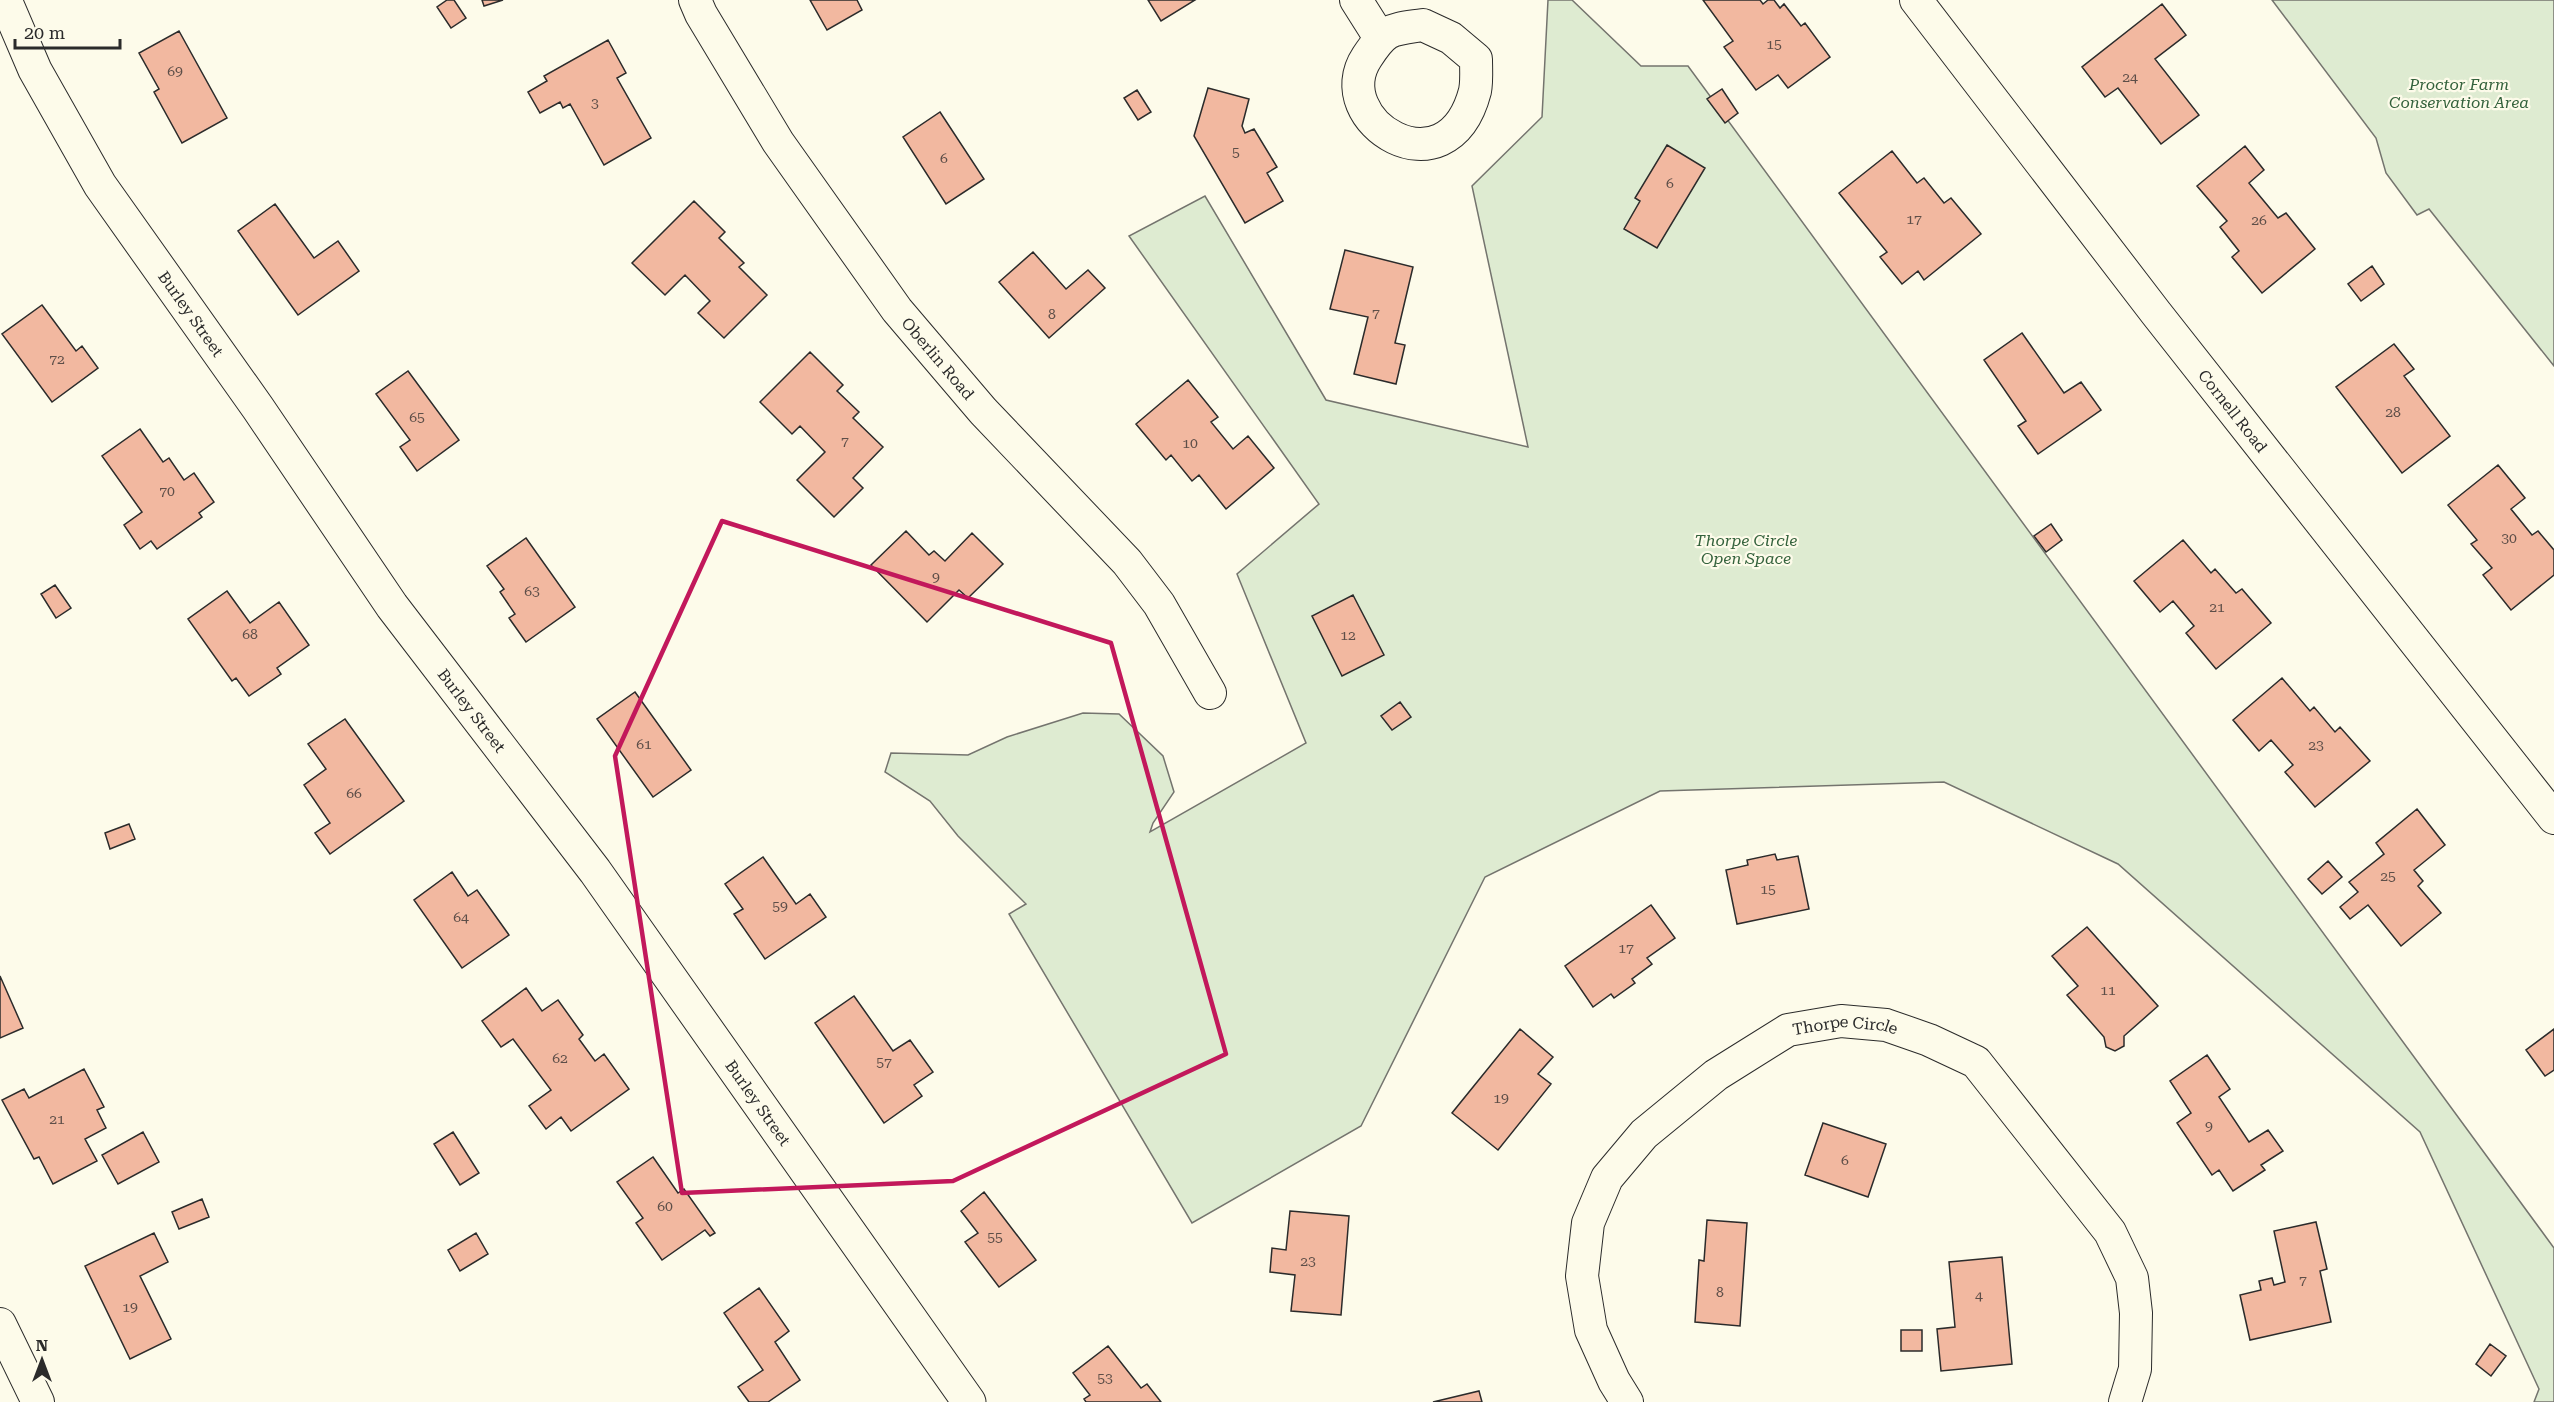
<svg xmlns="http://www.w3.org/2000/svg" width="2554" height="1402" font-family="'Roboto Serif',serif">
  <rect width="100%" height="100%" fill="#fdfbea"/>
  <!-- green -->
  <path fill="#deebd1" stroke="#74746e" stroke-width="1.5" d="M 1548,0 L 1572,0 L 1641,66 L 1688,66 L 2554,1248 L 2554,1402 L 2534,1402 L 2539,1389 L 2420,1132 L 2118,864 L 1944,782 L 1660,791 L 1485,877 L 1361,1126 L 1192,1223 L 1009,914 L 1026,904 L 958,836 L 930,801 L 885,772 L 891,753 L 968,755 L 1007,737 L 1083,713 L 1119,714 L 1163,756 L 1174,792 L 1153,823 L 1150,832 L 1306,743 L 1237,574 L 1319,504 L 1129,236 L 1205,196 L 1326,400 L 1528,447 L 1472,186 L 1542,117 Z
    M 2272,0 L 2554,0 L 2554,366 L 2429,209 L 2417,215 L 2386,173 L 2376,138 Z"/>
  <!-- building -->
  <path fill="#f2b8a0" stroke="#2b2b2b" stroke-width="1.5" d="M 447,0 L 454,0 L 466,18 L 451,28 L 437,7 Z
    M 482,0 L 503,0 L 484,6 Z
    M 810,0 L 857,0 L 862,10 L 827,30 Z
    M 1148,0 L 1195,0 L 1161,21 Z
    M 1703,0 L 1760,0 L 1763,4 L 1768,0 L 1774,0 L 1780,8 L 1784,4 L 1801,26 L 1805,23 L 1830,57 L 1788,88 L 1778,75 L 1756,90 L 1724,47 L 1733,41 Z
    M 2162,4 L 2186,35 L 2155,59 L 2199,115 L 2161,144 L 2118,88 L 2105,97 L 2082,67 Z
    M 179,31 L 227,118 L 182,143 L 154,92 L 159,89 L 139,53 Z
    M 608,40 L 626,73 L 617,78 L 651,138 L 604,165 L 570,104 L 563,108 L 560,102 L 540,113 L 528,92 L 547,81 L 544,76 Z
    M 1208,88 L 1249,99 L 1242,126 L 1245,133 L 1254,129 L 1277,167 L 1267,173 L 1283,201 L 1245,223 L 1194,136 Z
    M 1722,89 L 1738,113 L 1725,123 L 1707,99 Z
    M 1137,90 L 1151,112 L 1138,120 L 1124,98 Z
    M 940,112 L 984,179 L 946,204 L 903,137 Z
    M 1667,145 L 1705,168 L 1657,248 L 1624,229 L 1640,201 L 1635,198 Z
    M 2245,146 L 2264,170 L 2249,183 L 2278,218 L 2286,213 L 2315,249 L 2262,293 L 2232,257 L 2239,251 L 2220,227 L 2227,221 L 2197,186 Z
    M 1892,151 L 1917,183 L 1924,178 L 1944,203 L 1951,198 L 1981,234 L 1924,280 L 1918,271 L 1902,284 L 1880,257 L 1887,252 L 1839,193 Z
    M 694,201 L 725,232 L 719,238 L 744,263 L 739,267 L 767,295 L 724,338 L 698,313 L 710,301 L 685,275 L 665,295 L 632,263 Z
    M 275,204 L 314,258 L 338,241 L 359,271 L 298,315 L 238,231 Z
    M 1345,250 L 1413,267 L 1395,343 L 1405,345 L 1396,384 L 1354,374 L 1368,317 L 1330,309 Z
    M 1033,252 L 1066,289 L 1088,270 L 1105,288 L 1049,338 L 999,282 Z
    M 2372,266 L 2384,284 L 2361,301 L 2348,284 Z
    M 42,305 L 76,351 L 82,346 L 98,368 L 52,402 L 2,334 Z
    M 2022,333 L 2064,393 L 2081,382 L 2101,410 L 2038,454 L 2018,426 L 2026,421 L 1984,360 Z
    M 2394,344 L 2414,369 L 2404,376 L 2450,436 L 2402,473 L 2336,387 Z
    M 810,352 L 843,385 L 837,391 L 859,412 L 853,418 L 883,447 L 853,478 L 863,488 L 834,517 L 797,480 L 825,452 L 800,426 L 792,434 L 760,402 Z
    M 408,371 L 459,440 L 417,471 L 400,447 L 410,440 L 376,394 Z
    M 1188,380 L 1218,417 L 1211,422 L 1233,449 L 1248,436 L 1274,468 L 1226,509 L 1199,475 L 1192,481 L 1171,455 L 1166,460 L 1136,424 Z
    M 140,429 L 163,462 L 169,458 L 184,480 L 194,473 L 214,502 L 199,513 L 202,517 L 157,549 L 151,541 L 140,549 L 124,525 L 142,512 L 102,456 Z
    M 2498,465 L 2525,498 L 2511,509 L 2532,535 L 2538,531 L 2554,550 L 2554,575 L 2511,610 L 2483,575 L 2492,568 L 2471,544 L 2477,540 L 2448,505 Z
    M 2051,524 L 2062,540 L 2046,552 L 2034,536 Z
    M 906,531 L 929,555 L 934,551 L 945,561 L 972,533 L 1003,564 L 968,598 L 959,590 L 927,622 L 871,565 Z
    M 526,538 L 575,607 L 526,642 L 509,618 L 515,614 L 500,592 L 504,589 L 487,566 Z
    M 2183,540 L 2211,573 L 2215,569 L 2236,593 L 2242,589 L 2271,623 L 2216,669 L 2186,633 L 2194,626 L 2173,601 L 2160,612 L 2134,581 Z
    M 55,585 L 71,608 L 56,618 L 41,594 Z
    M 227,591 L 250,623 L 279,602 L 309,645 L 277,668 L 281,674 L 249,696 L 236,678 L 232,681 L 188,619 Z
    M 1353,595 L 1384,655 L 1342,676 L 1312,616 Z
    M 2282,678 L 2310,711 L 2314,707 L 2335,732 L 2340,727 L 2370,761 L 2315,807 L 2285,772 L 2293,765 L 2271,740 L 2259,751 L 2233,720 Z
    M 635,692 L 691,770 L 653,797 L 597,719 Z
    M 1400,702 L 1411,717 L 1392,730 L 1381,716 Z
    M 345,719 L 404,801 L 330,854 L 315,833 L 330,823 L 304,785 L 326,769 L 308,744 Z
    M 2417,809 L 2445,845 L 2414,870 L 2423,881 L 2418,886 L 2441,913 L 2401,946 L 2368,905 L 2350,919 L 2340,907 L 2358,892 L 2349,882 L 2384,854 L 2376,843 Z
    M 129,824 L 135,839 L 110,849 L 105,833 Z
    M 1775,854 L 1777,860 L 1798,856 L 1809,909 L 1737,924 L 1726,870 L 1748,865 L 1747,860 Z
    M 763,857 L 796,904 L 810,894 L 826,917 L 765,959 L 734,914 L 743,909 L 725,884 Z
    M 2328,861 L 2342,877 L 2322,894 L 2308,879 Z
    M 452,872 L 468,896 L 477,890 L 509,935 L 462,968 L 414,900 Z
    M 1651,905 L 1675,938 L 1647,958 L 1652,964 L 1632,979 L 1635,983 L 1614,998 L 1611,994 L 1593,1007 L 1565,966 Z
    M 2087,927 L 2158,1006 L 2124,1036 L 2124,1046 L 2115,1051 L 2106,1047 L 2104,1037 L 2067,995 L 2078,986 L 2052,956 Z
    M 0,976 L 23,1028 L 0,1038 Z
    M 526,988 L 542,1011 L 558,1000 L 583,1035 L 579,1039 L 595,1061 L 604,1054 L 629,1089 L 571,1131 L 561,1117 L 546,1129 L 529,1106 L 551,1090 L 513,1039 L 501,1047 L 482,1021 Z
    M 854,996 L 893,1051 L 910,1040 L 933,1072 L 914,1085 L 922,1096 L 884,1123 L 815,1023 Z
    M 1520,1029 L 1553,1057 L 1538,1074 L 1551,1084 L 1498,1150 L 1452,1113 Z
    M 2554,1029 L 2554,1070 L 2545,1076 L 2526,1050 Z
    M 2207,1055 L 2230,1089 L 2219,1097 L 2249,1142 L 2268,1130 L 2283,1151 L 2261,1165 L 2265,1170 L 2233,1191 L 2219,1170 L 2212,1175 L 2177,1123 L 2191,1113 L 2170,1081 Z
    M 84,1069 L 104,1107 L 97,1110 L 106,1128 L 85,1139 L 97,1161 L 53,1184 L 39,1157 L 34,1159 L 2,1100 L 24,1089 L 29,1098 Z
    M 1823,1123 L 1886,1144 L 1868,1197 L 1805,1175 Z
    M 143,1132 L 159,1162 L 118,1184 L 102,1155 Z
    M 453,1132 L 479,1173 L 460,1185 L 434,1144 Z
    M 653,1157 L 678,1193 L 684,1189 L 715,1233 L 710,1236 L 705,1230 L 662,1260 L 636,1223 L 643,1218 L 617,1182 Z
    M 984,1192 L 1036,1260 L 999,1287 L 965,1242 L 978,1233 L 961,1211 Z
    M 202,1199 L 209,1217 L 179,1229 L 172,1212 Z
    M 1290,1211 L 1349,1216 L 1341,1315 L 1291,1311 L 1295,1275 L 1270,1272 L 1272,1248 L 1286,1250 Z
    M 1707,1220 L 1747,1223 L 1740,1326 L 1695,1322 L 1699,1260 L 1704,1261 Z
    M 2316,1222 L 2327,1269 L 2320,1271 L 2331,1322 L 2250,1340 L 2240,1295 L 2261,1290 L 2259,1281 L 2272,1278 L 2274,1285 L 2285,1282 L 2274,1231 Z
    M 154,1233 L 168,1262 L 140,1276 L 171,1339 L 130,1359 L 85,1266 Z
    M 476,1233 L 488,1254 L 460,1271 L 448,1250 Z
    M 2002,1257 L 2012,1364 L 1941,1371 L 1937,1329 L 1955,1327 L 1949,1262 Z
    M 759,1288 L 789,1331 L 775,1342 L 800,1380 L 768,1402 L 749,1402 L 738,1387 L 763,1370 L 724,1313 Z
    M 1901,1330 L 1922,1330 L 1922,1351 L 1901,1351 Z
    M 2490,1344 L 2506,1356 L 2491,1376 L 2476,1364 Z
    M 1108,1346 L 1141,1388 L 1147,1384 L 1161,1402 L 1086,1402 L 1084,1399 L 1090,1395 L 1073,1373 Z
    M 1479,1391 L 1482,1402 L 1433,1402 Z"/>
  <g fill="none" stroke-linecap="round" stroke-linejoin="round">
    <!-- minor casing -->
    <g stroke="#2b2b2b" stroke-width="34">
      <g id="minor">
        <path id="s1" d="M 695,0 L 701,14 L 778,142 L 897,310 L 983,411 L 1127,562 L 1159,604 L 1210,693"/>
        <path d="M 1356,0 L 1380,38"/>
        <path id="s2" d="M 1916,0 L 2156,313 L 2554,818"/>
        <path d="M 1423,25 L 1451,38 L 1476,59 C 1476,69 1477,81 1475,91 C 1447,198 1325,120 1367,57 C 1386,28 1390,30 1423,25 Z"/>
        <path d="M 0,1324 L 38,1402"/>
        <path id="s3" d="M 1627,1402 L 1614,1381 L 1591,1330 L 1582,1276 L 1588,1223 L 1607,1178 L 1644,1134 L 1716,1075 L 1788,1030 L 1841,1021 L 1886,1025 L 1929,1040 L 1976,1062 L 2110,1232 L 2132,1278 L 2136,1313 L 2135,1369 L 2125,1402"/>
      </g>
    </g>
    <!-- secondary casing -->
    <g stroke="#2b2b2b" stroke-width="35">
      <g id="secondary">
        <path id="s4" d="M 5,0 L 35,70 L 100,185 L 258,408 L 392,606 L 595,871 L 969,1402"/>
      </g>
    </g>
    <!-- minor -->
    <use href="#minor" stroke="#fdfbea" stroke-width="32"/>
    <!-- secondary -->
    <use href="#secondary" stroke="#fdfbea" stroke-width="33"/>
  </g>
  <!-- marked area -->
  <path fill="none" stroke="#c2185b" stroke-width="4.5" stroke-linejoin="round" d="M 722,521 L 1111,643 L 1226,1054 L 953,1181 L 682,1193 L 615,756 Z"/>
  <g text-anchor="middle" stroke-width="4.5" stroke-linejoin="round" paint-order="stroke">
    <!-- number labels -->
    <g font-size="14" fill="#5d4e48">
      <text x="1774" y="49">15</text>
      <text x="175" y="76">69</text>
      <text x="2130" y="82">24</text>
      <text x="595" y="108">3</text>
      <text x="1236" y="157">5</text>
      <text x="944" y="163">6</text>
      <text x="1670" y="188">6</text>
      <text x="1914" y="224">17</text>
      <text x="2259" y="225">26</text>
      <text x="1376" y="318">7</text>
      <text x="1052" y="319">8</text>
      <text x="57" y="364">72</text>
      <text x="2393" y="417">28</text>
      <text x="417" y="422">65</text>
      <text x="845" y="446">7</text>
      <text x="1190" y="448">10</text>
      <text x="167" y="496">70</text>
      <text x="2509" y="543">30</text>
      <text x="936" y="582">9</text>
      <text x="532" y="596">63</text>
      <text x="2217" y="612">21</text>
      <text x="250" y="639">68</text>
      <text x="1348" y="640">12</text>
      <text x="644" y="749">61</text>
      <text x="2316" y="750">23</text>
      <text x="354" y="798">66</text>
      <text x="2388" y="881">25</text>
      <text x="1768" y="894">15</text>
      <text x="780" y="911">59</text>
      <text x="461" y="922">64</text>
      <text x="1626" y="953">17</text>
      <text x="2108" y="995">11</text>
      <text x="560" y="1063">62</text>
      <text x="884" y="1067">57</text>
      <text x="1501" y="1103">19</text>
      <text x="57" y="1124">21</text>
      <text x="2209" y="1131">9</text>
      <text x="1845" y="1165">6</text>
      <text x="665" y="1211">60</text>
      <text x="995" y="1242">55</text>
      <text x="1308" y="1266">23</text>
      <text x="2303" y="1285">7</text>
      <text x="1720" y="1297">8</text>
      <text x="1979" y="1300">4</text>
      <text x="130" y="1312">19</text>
      <text x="1105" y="1383">53</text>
    </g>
    <!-- park labels -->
    <g font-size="16" font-style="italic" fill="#34623c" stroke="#fdfbea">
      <text x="2459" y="90">Proctor Farm<tspan x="2459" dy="18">Conservation Area</tspan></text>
      <text x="1746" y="546">Thorpe Circle<tspan x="1746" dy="18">Open Space</tspan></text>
    </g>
    <!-- street labels -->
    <g font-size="16" fill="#2b2b2b" stroke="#fdfbea">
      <text dy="6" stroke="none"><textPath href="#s4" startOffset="366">Burley Street</textPath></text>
      <text dy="6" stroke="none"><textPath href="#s1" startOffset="434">Oberlin Road</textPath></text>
      <text dy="6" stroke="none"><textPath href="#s2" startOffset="519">Cornell Road</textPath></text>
      <text dy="6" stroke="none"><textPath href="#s4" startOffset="852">Burley Street</textPath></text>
      <text dy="6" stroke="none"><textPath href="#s3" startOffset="531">Thorpe Circle</textPath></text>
      <text dy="6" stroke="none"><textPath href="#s4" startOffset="1338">Burley Street</textPath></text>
    </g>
  </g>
  <!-- north arrow -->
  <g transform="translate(42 1360)" stroke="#fdfbea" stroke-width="4.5" paint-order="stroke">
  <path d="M0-4.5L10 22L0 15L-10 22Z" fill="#2b2b2b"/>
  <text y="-9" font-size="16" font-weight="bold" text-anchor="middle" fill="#2b2b2b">N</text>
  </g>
  <!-- scale -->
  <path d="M15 39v9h105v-9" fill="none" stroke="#2b2b2b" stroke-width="3"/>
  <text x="24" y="39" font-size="18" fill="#2b2b2b" stroke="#fdfbea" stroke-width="4.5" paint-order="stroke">20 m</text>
</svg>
